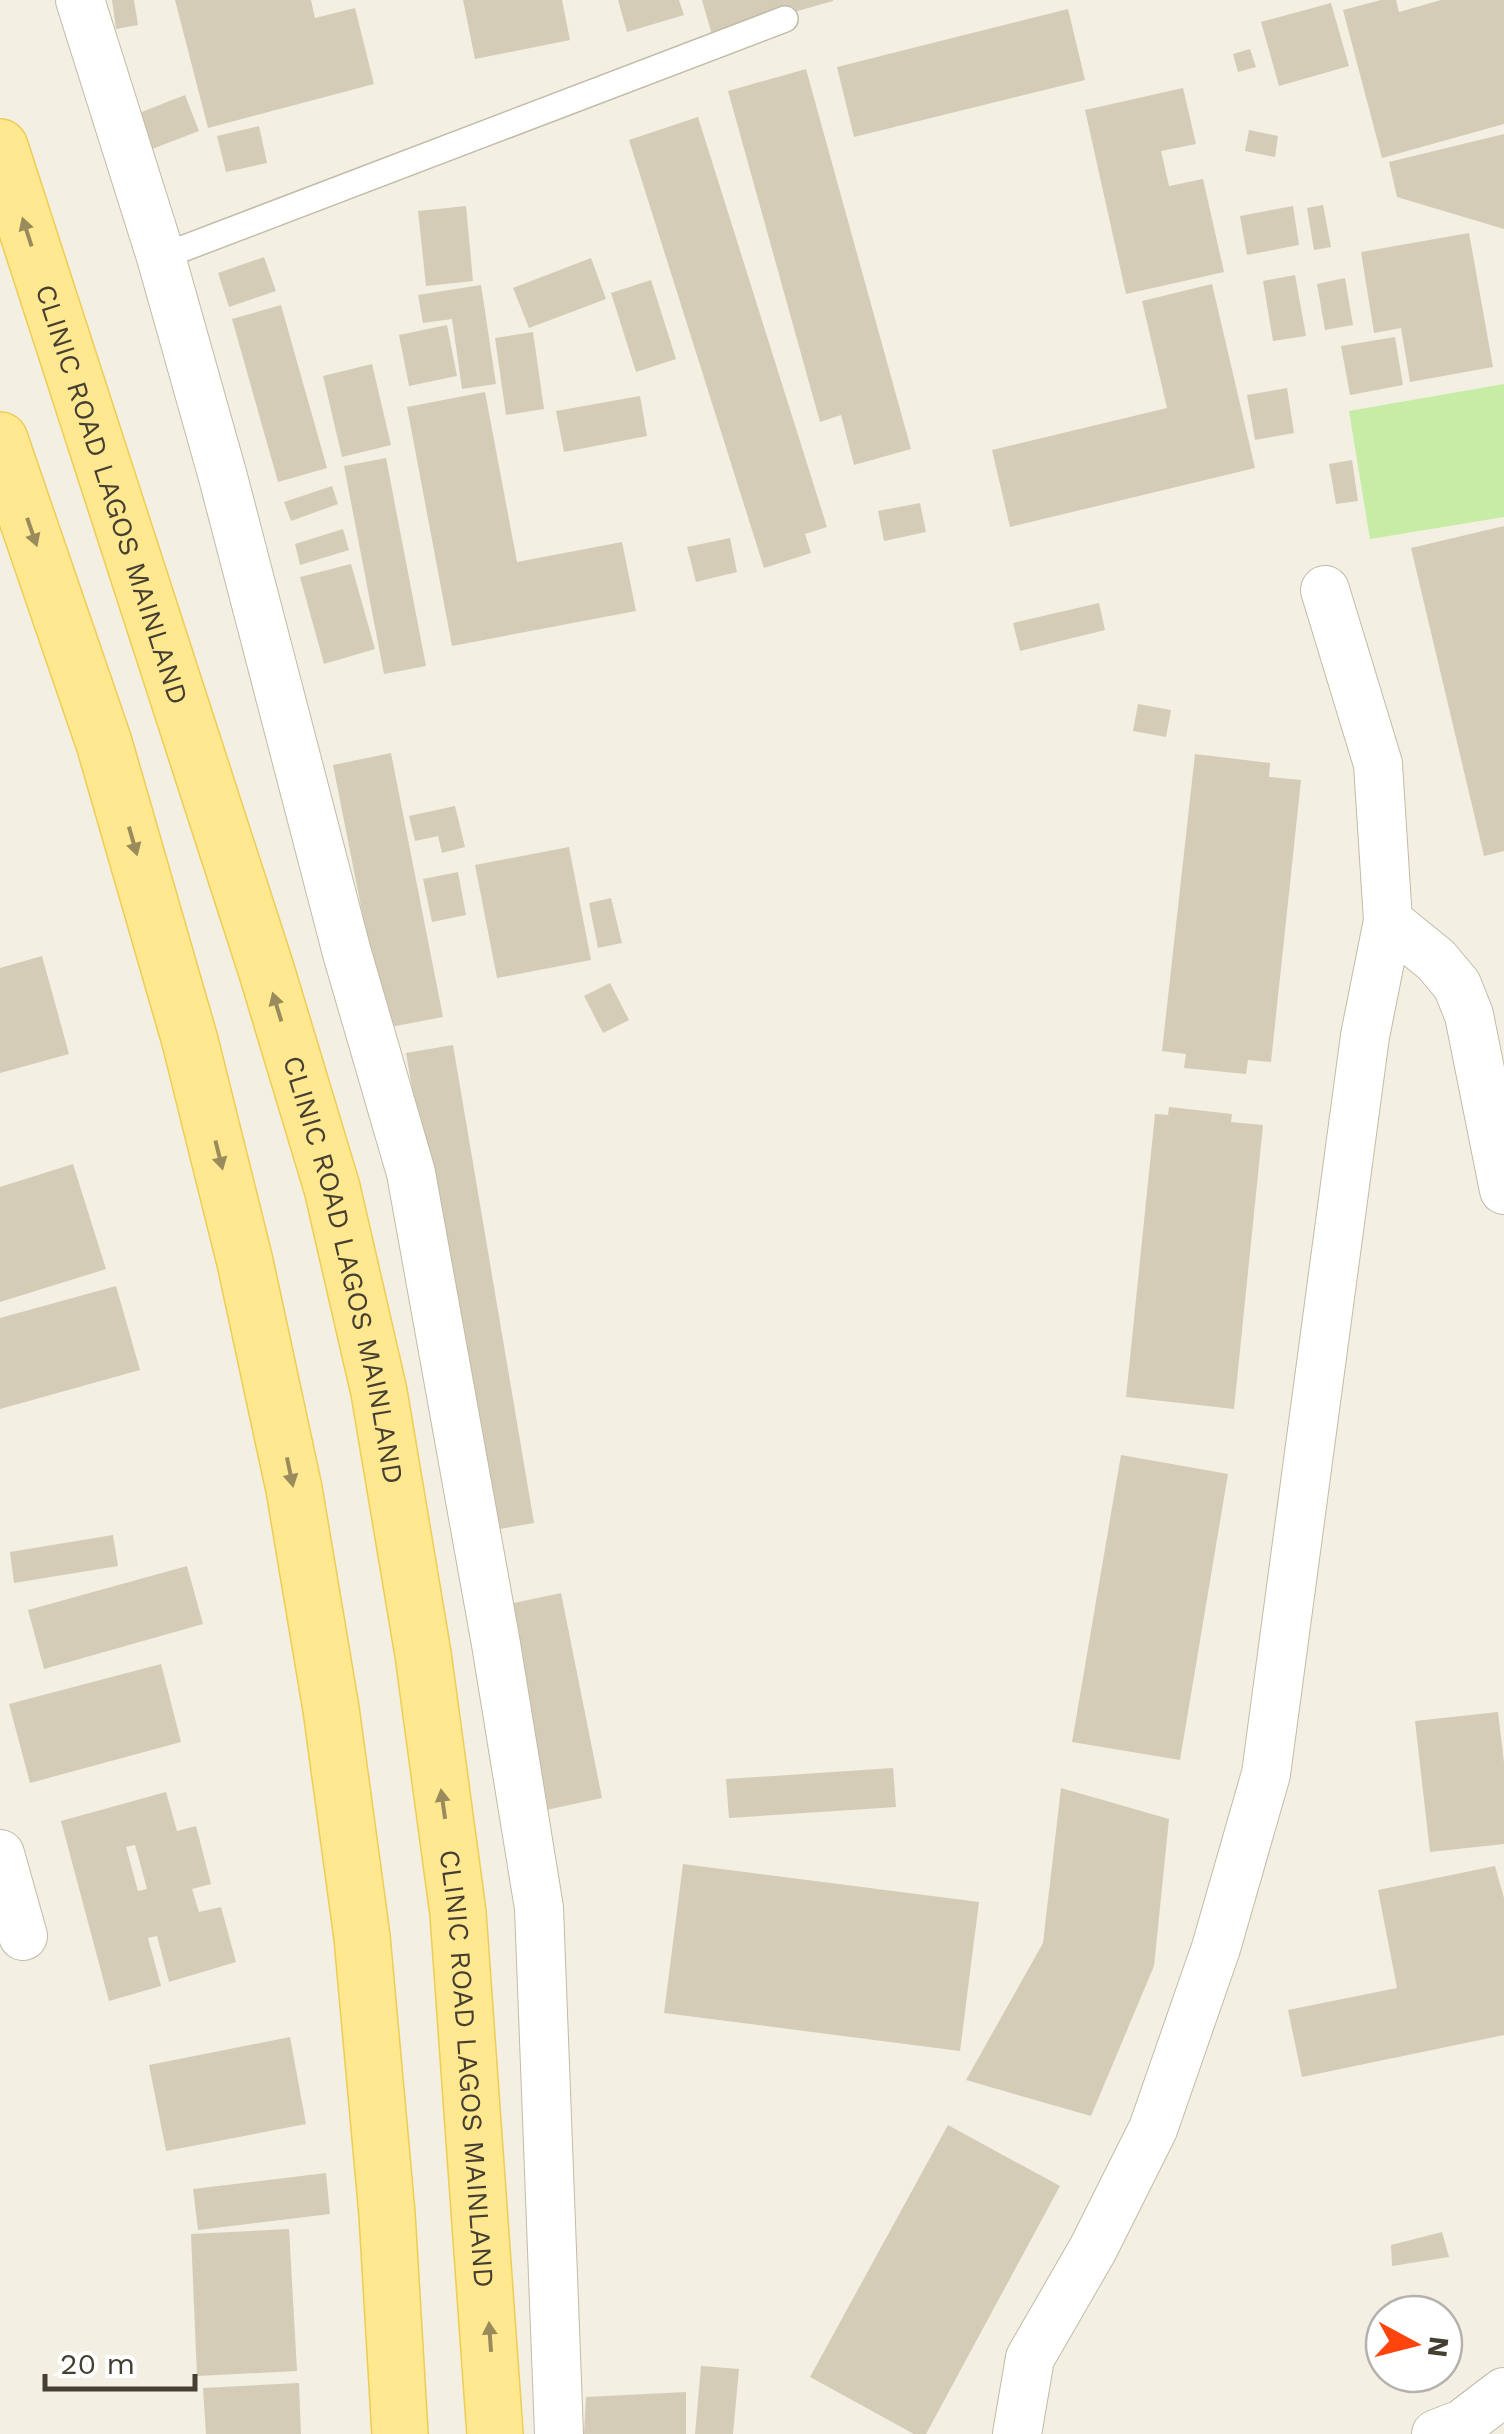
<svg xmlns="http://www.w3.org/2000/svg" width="1504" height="2434" font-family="'Work Sans',sans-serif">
  <rect width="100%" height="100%" fill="#f3efe2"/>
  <!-- green -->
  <path fill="#c7eca6" d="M 1504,384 L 1504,517 L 1370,539 L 1349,411 Z"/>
  <!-- building -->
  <path fill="#d5ccb7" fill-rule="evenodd" d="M 112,0 L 134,0 L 138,25 L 116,29 Z
    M 175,0 L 311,0 L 315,18 L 355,8 L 374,84 L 208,128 Z
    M 463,0 L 562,0 L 570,40 L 475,59 Z
    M 618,0 L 679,0 L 684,15 L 627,32 Z
    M 702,0 L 833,0 L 833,1 L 712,35 Z
    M 1381,0 L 1396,0 L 1399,12 L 1441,0 L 1504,0 L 1504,124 L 1382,158 L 1343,10 Z
    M 1331,3 L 1349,66 L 1279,86 L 1261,22 Z
    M 1068,9 L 1085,80 L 854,137 L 837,67 Z
    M 1250,49 L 1256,67 L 1238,72 L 1233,54 Z
    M 806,69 L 911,449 L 854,465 L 841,415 L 820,422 L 728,91 Z
    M 1183,88 L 1196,144 L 1161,151 L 1169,186 L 1203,179 L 1224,272 L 1126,294 L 1085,110 Z
    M 185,95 L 199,131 L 147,151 L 134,115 Z
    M 698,117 L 827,527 L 805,534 L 811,553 L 764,568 L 629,140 Z
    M 259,126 L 267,163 L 226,172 L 217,136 Z
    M 1249,130 L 1278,136 L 1275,157 L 1245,151 Z
    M 1504,134 L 1504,229 L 1397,197 L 1389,162 Z
    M 1323,205 L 1331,247 L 1314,250 L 1307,208 Z
    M 466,206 L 473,281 L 426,286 L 418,211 Z
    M 1293,206 L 1299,245 L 1247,255 L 1240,216 Z
    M 1469,233 L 1493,367 L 1410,382 L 1401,328 L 1374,333 L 1361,252 Z
    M 264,257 L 276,291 L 229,307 L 218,273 Z
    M 591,258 L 606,299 L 529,328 L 513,288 Z
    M 1295,275 L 1306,336 L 1273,341 L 1263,281 Z
    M 1345,278 L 1353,325 L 1325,330 L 1317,284 Z
    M 651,280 L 676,359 L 636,372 L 611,293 Z
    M 1212,284 L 1255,468 L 1010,527 L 992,450 L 1167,408 L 1142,301 Z
    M 481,285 L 496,384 L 462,389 L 452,319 L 423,323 L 418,295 Z
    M 281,305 L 327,468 L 278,482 L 232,319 Z
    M 447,325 L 457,376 L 409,386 L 399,335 Z
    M 533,332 L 544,409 L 506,415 L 495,338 Z
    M 1395,337 L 1403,385 L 1350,395 L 1341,346 Z
    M 372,364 L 391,445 L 342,457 L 323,376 Z
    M 1287,388 L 1294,433 L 1255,440 L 1247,395 Z
    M 485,392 L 517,562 L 622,542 L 636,611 L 452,646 L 407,407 Z
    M 640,396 L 647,436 L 564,452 L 556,411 Z
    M 386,458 L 426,666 L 384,674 L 344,466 Z
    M 1352,460 L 1358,501 L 1336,504 L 1329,464 Z
    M 332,486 L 338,504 L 291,521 L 284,502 Z
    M 920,503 L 926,532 L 884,541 L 878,511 Z
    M 1504,526 L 1504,851 L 1484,856 L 1411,548 Z
    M 343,529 L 349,550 L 300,565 L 295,544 Z
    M 730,538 L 737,572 L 696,582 L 687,547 Z
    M 351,564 L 375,649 L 324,664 L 300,577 Z
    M 1099,603 L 1105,630 L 1020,651 L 1013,623 Z
    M 1138,704 L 1171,710 L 1166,737 L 1133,731 Z
    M 391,753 L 443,1017 L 385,1028 L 333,765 Z
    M 1195,754 L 1270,763 L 1269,777 L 1301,780 L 1271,1062 L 1248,1060 L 1246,1074 L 1184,1068 L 1186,1054 L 1162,1051 Z
    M 455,806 L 465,847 L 442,853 L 438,836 L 415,841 L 409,816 Z
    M 569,847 L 591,960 L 497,978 L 475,865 Z
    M 458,872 L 466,915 L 432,922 L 423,879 Z
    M 611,898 L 622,943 L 598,948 L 589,903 Z
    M 42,956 L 69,1054 L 0,1073 L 0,968 Z
    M 610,983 L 629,1020 L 603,1033 L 584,996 Z
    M 453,1045 L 534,1523 L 488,1531 L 406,1053 Z
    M 1169,1107 L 1232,1114 L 1231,1122 L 1263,1125 L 1234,1409 L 1126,1397 L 1155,1114 L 1168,1115 Z
    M 73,1164 L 106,1269 L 0,1302 L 0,1187 Z
    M 116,1286 L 140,1370 L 0,1409 L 0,1318 Z
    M 1121,1455 L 1228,1474 L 1180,1760 L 1072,1742 Z
    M 113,1535 L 118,1566 L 14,1583 L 10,1552 Z
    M 187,1566 L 203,1624 L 44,1669 L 28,1610 Z
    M 561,1593 L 602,1798 L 546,1810 L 505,1605 Z
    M 161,1664 L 181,1742 L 30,1783 L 9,1704 Z
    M 1498,1712 L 1504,1763 L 1504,1844 L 1430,1852 L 1415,1721 Z
    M 893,1768 L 896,1807 L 729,1818 L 726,1779 Z
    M 1061,1788 L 1169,1819 L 1154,1966 L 1091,2116 L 966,2080 L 1043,1943 Z
    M 166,1792 L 177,1831 L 196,1826 L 211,1884 L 192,1889 L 199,1912 L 221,1907 L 236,1962 L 169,1982 L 157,1936 L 148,1938 L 161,1986 L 109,2001 L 61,1821 ZM 135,1845 L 147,1889 L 138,1891 L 126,1847 Z
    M 683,1864 L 979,1902 L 960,2051 L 664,2013 Z
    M 1495,1866 L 1504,1898 L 1504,2035 L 1302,2077 L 1288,2010 L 1397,1988 L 1378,1890 Z
    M 290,2037 L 306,2124 L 166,2151 L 149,2065 Z
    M 948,2125 L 1060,2186 L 926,2434 L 914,2434 L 810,2377 Z
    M 326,2173 L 330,2214 L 198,2230 L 193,2189 Z
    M 289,2229 L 297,2371 L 197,2376 L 191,2234 Z
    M 1442,2232 L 1449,2257 L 1392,2266 L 1391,2245 Z
    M 701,2366 L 739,2369 L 733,2434 L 695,2434 Z
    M 299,2383 L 301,2434 L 206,2434 L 203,2388 Z
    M 686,2392 L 686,2434 L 584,2434 L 586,2397 Z"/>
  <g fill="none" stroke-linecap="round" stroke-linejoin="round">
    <!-- lane casing -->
    <g stroke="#c2bba7" stroke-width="28">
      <path id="lane" d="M 161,257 L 785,19"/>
    </g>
    <!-- street casing -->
    <g stroke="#c2bba7" stroke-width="50">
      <path id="street" d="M 80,0 L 161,257 L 223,477 L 347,953 L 411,1173 L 496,1644 L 539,1908 L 559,2434
        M 1388,921 L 1436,960 L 1457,985 L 1469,1015 L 1504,1190
        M 0,1854 L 23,1936
        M 1017,2434 L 1030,2358 L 1093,2249 L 1153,2129 L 1216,1948 L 1266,1774 L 1365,1036 L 1388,921 L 1378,764 L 1325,590
        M 1436,2434 L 1462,2424 L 1504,2392"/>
    </g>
    <!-- primary casing -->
    <g stroke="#eecd55" stroke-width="58">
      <g id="primary">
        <path id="s1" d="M 0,147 L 266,969 L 332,1188 L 379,1392 L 423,1654 L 458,1913 L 495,2434"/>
        <path d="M 0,440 L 104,743 L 190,1041 L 245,1262 L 294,1489 L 331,1709 L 362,1937 L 387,2214 L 400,2434"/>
      </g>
    </g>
    <!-- lane -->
    <use href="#lane" stroke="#fff" stroke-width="25"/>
    <!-- street -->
    <use href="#street" stroke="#fff" stroke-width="48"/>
    <!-- primary -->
    <use href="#primary" stroke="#ffe88f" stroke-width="55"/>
  </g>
  <!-- one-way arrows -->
  <defs><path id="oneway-solid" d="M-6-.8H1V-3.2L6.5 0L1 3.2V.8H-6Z" transform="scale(2.5)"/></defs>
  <g fill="#998b5c">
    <use href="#oneway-solid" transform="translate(27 232) rotate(-108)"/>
    <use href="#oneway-solid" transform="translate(32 532) rotate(71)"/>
    <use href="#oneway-solid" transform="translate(133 841) rotate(74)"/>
    <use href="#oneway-solid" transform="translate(277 1007) rotate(-107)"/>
    <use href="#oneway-solid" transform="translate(219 1155) rotate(76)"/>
    <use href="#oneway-solid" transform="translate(290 1472) rotate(78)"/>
    <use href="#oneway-solid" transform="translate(443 1804) rotate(-98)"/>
    <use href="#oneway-solid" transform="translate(490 2337) rotate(-94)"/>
  </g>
  <g text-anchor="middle" stroke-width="8" stroke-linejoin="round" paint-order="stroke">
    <!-- street labels -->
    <g font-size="28" fill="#453f32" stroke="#fff">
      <text dy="10" stroke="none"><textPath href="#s1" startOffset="365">CLINIC ROAD LAGOS MAINLAND</textPath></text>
      <text dy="10" stroke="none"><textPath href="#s1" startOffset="1175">CLINIC ROAD LAGOS MAINLAND</textPath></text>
      <text dy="10" stroke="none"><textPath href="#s1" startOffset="1985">CLINIC ROAD LAGOS MAINLAND</textPath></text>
    </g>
  </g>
  <!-- north arrow -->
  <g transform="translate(1414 2344) rotate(97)"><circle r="48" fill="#ffffff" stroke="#b5b2ad" stroke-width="2.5"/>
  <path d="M0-8L18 38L0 25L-18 38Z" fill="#ff450d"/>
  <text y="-15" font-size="28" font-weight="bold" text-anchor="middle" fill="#453f32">N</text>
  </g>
  <!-- scale -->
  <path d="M45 2374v15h150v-15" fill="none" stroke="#453f32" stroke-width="5"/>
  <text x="60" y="2374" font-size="30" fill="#453f32" stroke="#ffffff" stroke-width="8" paint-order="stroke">20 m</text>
</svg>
